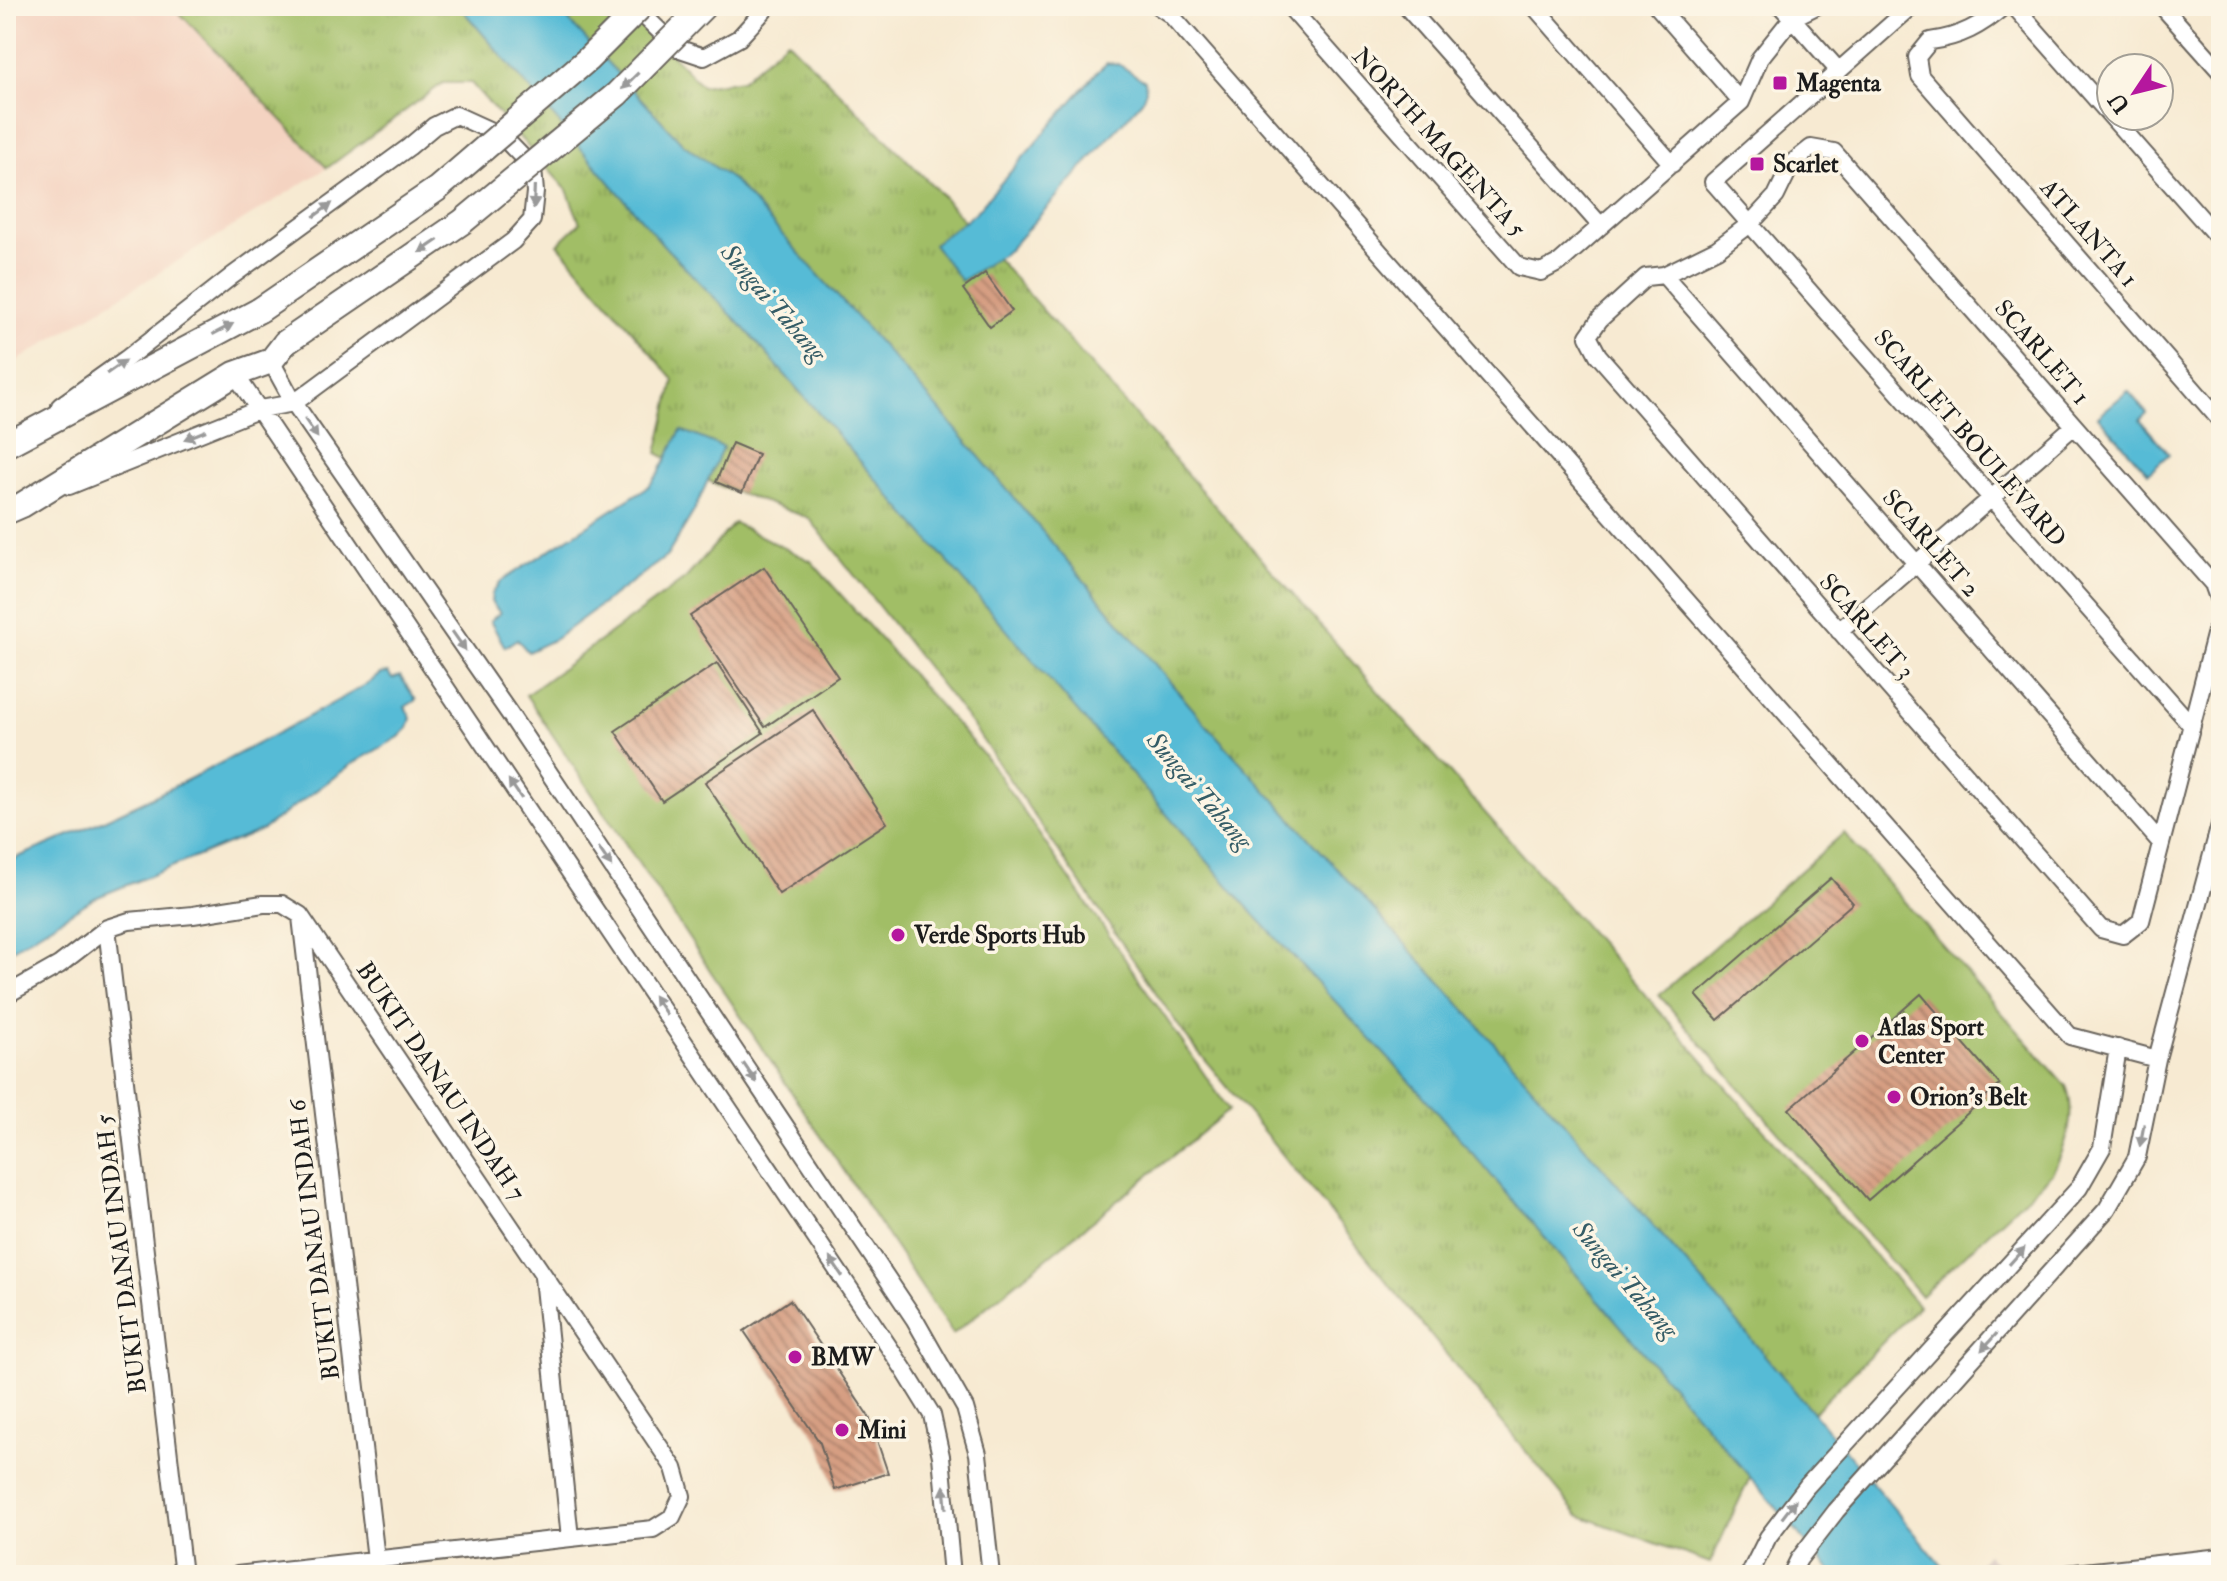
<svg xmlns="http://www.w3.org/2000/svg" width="2227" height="1581" font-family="'IM FELL Double Pica',serif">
  <defs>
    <pattern id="industrial-furrows" width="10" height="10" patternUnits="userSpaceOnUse" patternTransform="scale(2)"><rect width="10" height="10" fill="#d0c0bc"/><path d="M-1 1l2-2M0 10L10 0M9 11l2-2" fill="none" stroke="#b2a4a1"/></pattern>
    <pattern id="park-tufts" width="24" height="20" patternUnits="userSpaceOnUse" patternTransform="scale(2)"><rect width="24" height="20" fill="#a1be66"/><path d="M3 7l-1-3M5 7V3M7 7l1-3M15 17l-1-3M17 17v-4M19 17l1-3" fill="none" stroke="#8aa358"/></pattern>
    <pattern id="building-back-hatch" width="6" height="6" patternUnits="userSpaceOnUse" patternTransform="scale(2)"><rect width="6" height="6" fill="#d69e82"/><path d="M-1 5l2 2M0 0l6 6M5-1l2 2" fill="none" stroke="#ad806a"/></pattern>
  </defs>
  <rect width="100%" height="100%" fill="#fcf5e5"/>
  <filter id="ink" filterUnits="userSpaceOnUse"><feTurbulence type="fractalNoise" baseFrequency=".0125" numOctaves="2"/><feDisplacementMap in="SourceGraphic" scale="16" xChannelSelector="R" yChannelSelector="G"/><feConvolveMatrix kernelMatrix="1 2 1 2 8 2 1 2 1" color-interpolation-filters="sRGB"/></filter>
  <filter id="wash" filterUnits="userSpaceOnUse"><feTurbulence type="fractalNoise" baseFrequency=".006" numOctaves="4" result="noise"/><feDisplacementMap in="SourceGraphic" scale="32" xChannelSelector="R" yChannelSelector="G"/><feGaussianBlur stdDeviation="1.8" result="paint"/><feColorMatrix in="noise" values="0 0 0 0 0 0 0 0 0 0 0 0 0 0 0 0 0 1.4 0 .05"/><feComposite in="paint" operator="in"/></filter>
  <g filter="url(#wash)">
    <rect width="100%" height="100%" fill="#f7ead2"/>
    <!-- built -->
    <path fill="#f4d3c1" d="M 6,6 L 173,6 L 327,168 L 6,368 Z"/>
    <!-- industrial -->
    <path fill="url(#industrial-furrows)" d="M 1987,1554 L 2006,1575 L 1968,1575 Z"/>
    <!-- grass -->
    <path fill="#a1be66" stroke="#5e6d41" stroke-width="2" d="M 734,523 L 811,561 L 988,760 L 1229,1110 L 953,1334 L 526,695 L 686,578 Z
      M 1844,833 L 2066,1086 C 2077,1113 2066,1148 2052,1173 L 1921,1296 L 1659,995 Z"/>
    <!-- park -->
    <path fill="url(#park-tufts)" stroke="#5e6d41" stroke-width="2" d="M 173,6 L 625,6 L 702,86 L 742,80 L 787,40 L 937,190 L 1919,1306 L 1751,1475 L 1710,1563 L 1578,1515 L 1187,1038 L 970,722 L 809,518 L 717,485 L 657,453 L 674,380 L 558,244 L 580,223 L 567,190 L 471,83 L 443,83 L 327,168 Z"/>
    <!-- water -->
    <path fill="#57bbd6" stroke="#3a6c79" stroke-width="2" d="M 459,6 L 558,6 L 570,22 L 683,144 L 734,181 L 932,401 L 1203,721 L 1465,1010 L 1708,1288 L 1944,1568 L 1944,1575 L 1834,1575 L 1419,1091 L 1248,908 L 747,331 L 666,248 Z
      M 1107,63 L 1118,64 L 1145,81 L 1146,90 L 1142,101 L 1009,250 L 961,281 L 933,244 L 974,214 L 1097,72 Z
      M 2128,391 L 2147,413 L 2140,420 L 2169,454 L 2148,473 L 2098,416 Z
      M 681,430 L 723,447 L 694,511 L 667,556 L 555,639 L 528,652 L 517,639 L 505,647 L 490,621 L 500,613 L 491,602 L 492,593 L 500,582 L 649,486 L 659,473 Z
      M 388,673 L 392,679 L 400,676 L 416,700 L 405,707 L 411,718 L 408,728 L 399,737 L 352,764 L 262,830 L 95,898 L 6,953 L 6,862 C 131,812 251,749 369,683 L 380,674 Z"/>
    <g id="blocks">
      <!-- building -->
      <path fill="url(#building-back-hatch)" d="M 985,273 L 1012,311 L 990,327 L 963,289 Z
        M 732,443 L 758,454 L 742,493 L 716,482 Z
        M 764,567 L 838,677 L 765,727 L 690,616 Z
        M 717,663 L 763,733 L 662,801 L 615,731 Z
        M 813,710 L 887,823 L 779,894 L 705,782 Z
        M 1831,878 L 1853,903 L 1718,1020 L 1696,995 Z
        M 1921,994 L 2000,1085 L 1868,1200 L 1789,1109 Z
        M 790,1300 L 869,1417 L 888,1473 L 835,1490 L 820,1443 L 744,1331 Z"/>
    </g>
  </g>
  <g filter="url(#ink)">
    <use href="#blocks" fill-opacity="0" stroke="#69645c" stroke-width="2"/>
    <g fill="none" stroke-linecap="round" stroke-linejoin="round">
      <!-- minor casing -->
      <g stroke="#69645c" stroke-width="20">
        <path id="minor" d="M 634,6 L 677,48 L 704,57 L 739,38 L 768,6
          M 1158,6 L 1170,14 L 2070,1036 L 2157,1059 L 2221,821
          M 1289,6 L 1519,267 L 1541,272 L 1560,262 L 1741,102 L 1760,58 L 1792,18 L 1816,6
          M 1406,6 L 1601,226
          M 1534,6 L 1672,164
          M 1657,6 L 1741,102
          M 1781,6 L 1839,71
          M 1912,6 L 1713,182 L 2192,726
          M 2004,6 C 1981,26 1960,37 1930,41 L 1917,57 L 1920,76 L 2221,421
          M 2014,6 L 2221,241
          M 2162,6 L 2221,72
          M 1664,275 L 2161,843
          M 271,361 L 294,403 L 509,713 L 915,1320 L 965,1408 L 978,1454 L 991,1575
          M 235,374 L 903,1368 L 932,1415 L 941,1456 L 952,1575
          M 60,406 L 126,359 L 232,276 L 409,147 L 434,126 L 456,115 L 502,136 L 533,168 L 535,192 L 532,220 L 513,241 L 294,403 L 260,409 L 69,486
          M 2221,606 L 2213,584 L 1834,152 L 1811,148 L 1792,163 L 1776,196 L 1750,224 L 1717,249 L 1664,275 L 1646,277 L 1600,319 L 1588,336 L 1598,355 L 2101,929 L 2123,935 L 2141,921 L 2221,612
          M 1839,631 L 2074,426
          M 301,917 L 376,1559
          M 107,928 L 183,1575
          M 6,995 L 59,965 L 107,928 L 129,921 L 193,915 L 263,904 L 282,904 L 300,915 L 674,1468 L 682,1496 L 672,1517 L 653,1529 L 237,1575
          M 543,1277 L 570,1538
          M 1749,1575 L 1768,1537 L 1807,1486 L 2079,1188 L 2102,1148 L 2118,1048
          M 1791,1575 L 1799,1559 L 1836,1511 L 2107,1209 L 2137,1157 L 2157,1059
          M 2057,1575 L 2221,1557"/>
      </g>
      <!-- secondary casing -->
      <g stroke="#69645c" stroke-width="28">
        <path id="secondary" d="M 6,445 L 260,310
          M 6,512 L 22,505 L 235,374 L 271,361 L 285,343"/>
      </g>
      <!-- minor -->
      <use href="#minor" stroke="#fff" stroke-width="16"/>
      <!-- secondary -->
      <use href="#secondary" stroke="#fff" stroke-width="24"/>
      <!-- secondary-bridge casing -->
      <g stroke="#69645c" stroke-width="28" stroke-linecap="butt">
        <path id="secondary-bridge" d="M 260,310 L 437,189 L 587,60 L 641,6
          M 285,343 L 462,222 L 617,94 L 704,6"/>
      </g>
      <!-- secondary-bridge -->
      <use href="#secondary-bridge" stroke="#fff" stroke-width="24"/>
    </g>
    <!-- one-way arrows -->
    <defs><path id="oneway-solid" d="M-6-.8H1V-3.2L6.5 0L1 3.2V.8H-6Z" transform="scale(2)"/></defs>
    <g fill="#999">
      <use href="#oneway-solid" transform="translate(630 81) rotate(135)"/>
      <use href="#oneway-solid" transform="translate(534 197) rotate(92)"/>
      <use href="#oneway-solid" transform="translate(323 210) rotate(-36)"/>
      <use href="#oneway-solid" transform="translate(429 246) rotate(146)"/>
      <use href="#oneway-solid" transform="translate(223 329) rotate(-28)"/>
      <use href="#oneway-solid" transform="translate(116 367) rotate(-35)"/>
      <use href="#oneway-solid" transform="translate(311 428) rotate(55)"/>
      <use href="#oneway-solid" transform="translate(195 435) rotate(158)"/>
      <use href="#oneway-solid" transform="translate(459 641) rotate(55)"/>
      <use href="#oneway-solid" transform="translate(515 789) rotate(-124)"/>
      <use href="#oneway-solid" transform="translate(605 857) rotate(56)"/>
      <use href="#oneway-solid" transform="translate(660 1005) rotate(-124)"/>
      <use href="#oneway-solid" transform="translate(750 1073) rotate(56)"/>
      <use href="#oneway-solid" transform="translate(2142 1135) rotate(101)"/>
      <use href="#oneway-solid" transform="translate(2017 1256) rotate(-48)"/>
      <use href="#oneway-solid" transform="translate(836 1267) rotate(-124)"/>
      <use href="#oneway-solid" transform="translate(1989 1342) rotate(132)"/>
      <use href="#oneway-solid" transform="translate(945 1497) rotate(-95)"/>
      <use href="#oneway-solid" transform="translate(1789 1509) rotate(-53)"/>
    </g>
  </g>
  <!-- markers -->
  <g fill="#b5179e" stroke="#fcf5e5" stroke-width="3">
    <rect x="1772" y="75" width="16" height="16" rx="4"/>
    <rect x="1749" y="156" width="16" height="16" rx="4"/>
    <circle cx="898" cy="935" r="8"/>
    <circle cx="1862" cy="1041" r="8"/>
    <circle cx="1894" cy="1097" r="8"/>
    <circle cx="795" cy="1357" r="8"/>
    <circle cx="842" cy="1430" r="8"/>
  </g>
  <g text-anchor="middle" stroke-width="7" stroke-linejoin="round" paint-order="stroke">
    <!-- poi labels -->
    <g font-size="24" font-weight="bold" fill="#1c1c1c" stroke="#fcf5e5" text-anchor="start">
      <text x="1796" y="91">Magenta</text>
      <text x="1773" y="172">Scarlet</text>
      <text x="914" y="943">Verde Sports Hub</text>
      <text x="1878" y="1035">Atlas Sport<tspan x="1878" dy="28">Center</tspan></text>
      <text x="1910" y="1105">Orion's Belt</text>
      <text x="811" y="1365">BMW</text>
      <text x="858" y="1438">Mini</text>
    </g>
    <!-- street labels -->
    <g font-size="24" fill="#1c1c1c" stroke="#fcf5e5">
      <text transform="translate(1439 142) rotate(48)" y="8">NORTH MAGENTA 5</text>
      <text transform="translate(2089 233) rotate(49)" y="8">ATLANTA 1</text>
      <text transform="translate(2042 352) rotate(49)" y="8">SCARLET 1</text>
      <text transform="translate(1970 438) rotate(49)" y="8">SCARLET BOULEVARD</text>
      <text transform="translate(1931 543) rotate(49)" y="8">SCARLET 2</text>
      <text transform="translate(1867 626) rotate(49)" y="8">SCARLET 3</text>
      <text transform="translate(441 1081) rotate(56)" y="8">BUKIT DANAU INDAH 7</text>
      <text transform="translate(314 1240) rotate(-97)" y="8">BUKIT DANAU INDAH 6</text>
      <text transform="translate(121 1254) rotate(-97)" y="8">BUKIT DANAU INDAH 5</text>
    </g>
    <!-- water labels -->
    <g font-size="26" font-style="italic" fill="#345c66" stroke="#fcf5e5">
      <text transform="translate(774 302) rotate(49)" y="9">Sungai Tahang</text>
      <text transform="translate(1200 790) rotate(49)" y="9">Sungai Tahang</text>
      <text transform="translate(1626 1279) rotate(49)" y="9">Sungai Tahang</text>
    </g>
  </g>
  <!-- margin -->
  <rect width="2227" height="1581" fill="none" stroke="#fcf5e5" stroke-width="32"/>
  <!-- north arrow -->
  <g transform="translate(2135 92) rotate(235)"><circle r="38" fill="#fcf5e5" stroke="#a29e95" stroke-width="2"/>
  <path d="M0-6L14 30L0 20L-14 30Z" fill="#b5179e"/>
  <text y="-12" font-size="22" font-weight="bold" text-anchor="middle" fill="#1c1c1c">U</text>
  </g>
</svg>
